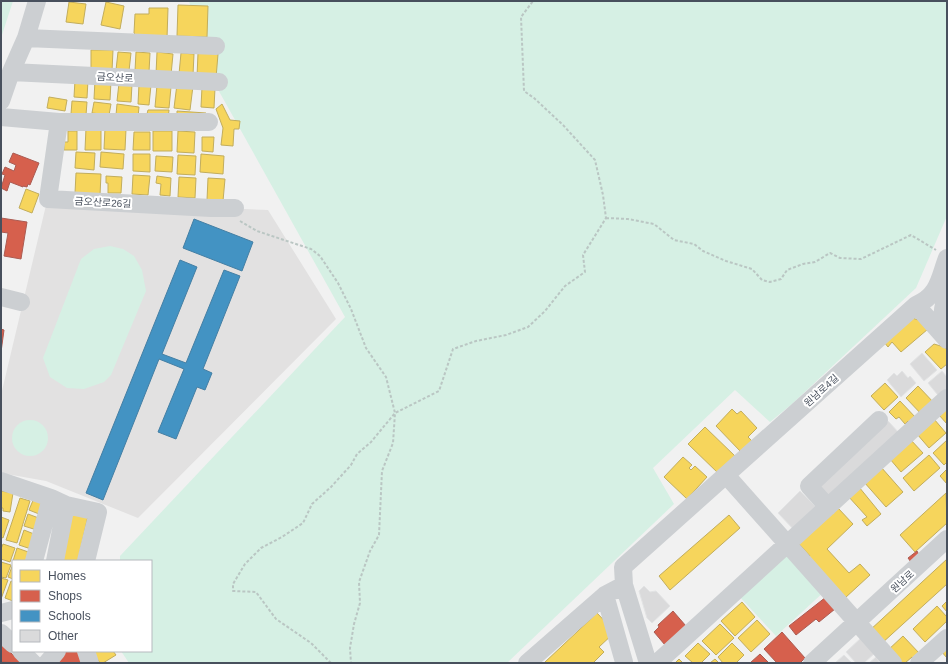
<svg xmlns="http://www.w3.org/2000/svg" width="948" height="664" font-family="Helvetica,'Noto Sans KR',sans-serif">
  <rect width="100%" height="100%" fill="#f1f1f1"/>
  <!-- education -->
  <path fill="#e2e1e1" d="M 47,201 L 268,210 L 336,319 L 138,518 L 46,481 L 1,473 L 1,395 Z"/>
  <!-- green -->
  <path fill="#d6f0e4" d="M 1,1 L 13,1 L 1,38 Z
    M 189,1 L 947,1 L 947,216 L 916,288 L 792,404 L 770,422 L 735,390 L 653,468 L 674,504 L 507,663 L 129,663 L 121,651 L 151,651 L 151,561 L 120,561 L 120,556 L 345,317 L 206,68 Z
    M 110,246 L 123,249 L 134,256 L 142,270 L 146,291 L 111,375 L 104,382 L 84,389 L 67,388 L 50,377 L 43,358 L 81,259 L 94,249 Z
    M12 438a18 18 0 1 1 36 0a18 18 0 1 1-36 0Z
    M 784,553 L 826,590 L 776,636 L 738,595 Z"/>
  <!-- homes -->
  <path fill="#f6d55c" stroke="#c2ad5c" d="M 69,2 L 86,4 L 83,24 L 66,22 Z
    M 106,2 L 124,6 L 120,29 L 101,25 Z
    M 178,5 L 208,6 L 207,37 L 177,36 Z
    M 149,8 L 168,8 L 167,38 L 139,38 L 134,33 L 135,14 L 149,14 Z
    M 91,50 L 113,50 L 112,71 L 91,70 Z
    M 118,52 L 131,53 L 129,71 L 116,70 Z
    M 136,52 L 150,53 L 149,72 L 135,71 Z
    M 157,52 L 173,54 L 171,75 L 156,74 Z
    M 181,53 L 194,54 L 193,75 L 179,74 Z
    M 198,53 L 218,54 L 216,78 L 197,77 Z
    M 75,80 L 88,80 L 87,98 L 74,97 Z
    M 95,80 L 111,81 L 110,100 L 94,99 Z
    M 119,83 L 132,84 L 131,102 L 117,101 Z
    M 139,84 L 151,85 L 149,105 L 138,104 Z
    M 177,84 L 193,86 L 190,110 L 174,108 Z
    M 157,85 L 171,87 L 169,108 L 155,107 Z
    M 202,87 L 215,88 L 214,108 L 201,107 Z
    M 49,97 L 67,100 L 65,111 L 47,108 Z
    M 72,101 L 87,102 L 86,115 L 71,114 Z
    M 94,102 L 111,104 L 109,115 L 92,113 Z
    M 117,104 L 139,107 L 138,117 L 116,115 Z
    M 222,104 L 230,120 L 240,121 L 239,129 L 234,129 L 233,146 L 221,145 L 223,128 L 216,109 Z
    M 148,110 L 169,110 L 168,119 L 147,114 Z
    M 177,111 L 206,113 L 206,119 L 177,117 Z
    M 86,128 L 101,129 L 101,150 L 85,150 Z
    M 105,128 L 126,129 L 125,150 L 104,149 Z
    M 68,131 L 77,131 L 77,150 L 64,150 L 64,142 L 68,142 Z
    M 153,131 L 172,131 L 172,151 L 153,151 Z
    M 178,131 L 195,132 L 194,153 L 177,152 Z
    M 134,132 L 150,132 L 150,150 L 133,150 Z
    M 202,137 L 214,137 L 213,152 L 202,151 Z
    M 76,152 L 95,153 L 94,170 L 75,168 Z
    M 101,152 L 124,154 L 123,169 L 100,167 Z
    M 133,154 L 150,154 L 150,172 L 133,171 Z
    M 201,154 L 224,156 L 223,174 L 200,172 Z
    M 178,155 L 196,156 L 195,175 L 177,174 Z
    M 156,156 L 173,157 L 172,172 L 155,171 Z
    M 76,173 L 101,174 L 100,195 L 75,193 Z
    M 133,175 L 150,176 L 148,195 L 132,194 Z
    M 106,176 L 122,177 L 121,193 L 108,193 L 108,183 L 106,183 Z
    M 157,176 L 171,178 L 170,196 L 160,195 L 161,184 L 156,183 Z
    M 179,177 L 196,178 L 195,198 L 178,197 Z
    M 208,178 L 225,179 L 223,201 L 207,200 Z
    M 26,189 L 39,194 L 32,213 L 19,208 Z
    M 912,318 L 922,321 L 928,329 L 901,352 L 892,342 L 888,347 L 884,342 Z
    M 934,344 L 944,347 L 947,350 L 947,364 L 941,369 L 925,352 Z
    M 885,383 L 898,397 L 884,410 L 871,396 Z
    M 918,386 L 936,405 L 924,417 L 906,398 Z
    M 900,401 L 917,419 L 912,425 L 908,421 L 905,424 L 899,417 L 896,419 L 889,412 Z
    M 732,409 L 737,414 L 741,411 L 757,428 L 748,437 L 752,441 L 741,452 L 716,426 Z
    M 947,409 L 947,424 L 939,415 Z
    M 934,419 L 946,433 L 929,448 L 917,434 Z
    M 705,427 L 736,457 L 719,474 L 688,444 Z
    M 910,439 L 923,453 L 901,472 L 890,459 Z
    M 947,440 L 947,462 L 944,465 L 933,453 Z
    M 929,455 L 940,468 L 914,491 L 903,478 Z
    M 683,457 L 692,465 L 689,468 L 691,470 L 695,466 L 707,477 L 687,499 L 664,477 Z
    M 881,467 L 903,492 L 886,507 L 864,482 Z
    M 947,469 L 947,484 L 940,476 Z
    M 859,487 L 881,514 L 867,526 L 862,520 L 867,517 L 848,496 Z
    M 1,491 L 13,493 L 10,512 L 3,511 L 3,508 L 1,508 Z
    M 946,493 L 947,523 L 915,552 L 900,535 Z
    M 20,498 L 30,501 L 17,543 L 6,540 Z
    M 34,498 L 48,503 L 44,516 L 29,510 Z
    M 838,508 L 853,524 L 827,549 L 849,573 L 860,564 L 870,575 L 845,598 L 807,559 L 810,556 L 799,544 Z
    M 70,513 L 88,516 L 78,561 L 60,561 Z
    M 28,514 L 44,520 L 40,531 L 24,526 Z
    M 729,515 L 740,528 L 670,590 L 659,576 Z
    M 1,517 L 9,520 L 3,538 L 1,537 Z
    M 24,530 L 39,536 L 34,550 L 19,545 Z
    M 3,544 L 15,548 L 10,562 L 1,559 L 1,549 Z
    M 17,548 L 34,554 L 32,561 L 13,561 Z
    M 947,559 L 947,584 L 881,644 L 869,631 Z
    M 1,562 L 11,565 L 6,578 L 1,577 Z
    M 13,564 L 13,579 L 8,577 Z
    M 1,578 L 8,580 L 1,599 Z
    M 11,581 L 13,582 L 13,601 L 5,598 Z
    M 947,601 L 947,612 L 942,606 Z
    M 742,602 L 755,617 L 735,636 L 721,621 Z
    M 937,606 L 947,617 L 947,621 L 925,642 L 913,629 Z
    M 597,613 L 615,632 L 599,647 L 604,652 L 593,663 L 544,663 Z
    M 757,620 L 770,634 L 751,652 L 738,638 Z
    M 720,624 L 734,638 L 716,655 L 702,641 Z
    M 903,636 L 920,654 L 914,660 L 912,657 L 905,663 L 898,663 L 887,651 Z
    M 698,643 L 710,654 L 701,663 L 693,663 L 685,656 Z
    M 732,643 L 744,655 L 736,663 L 723,663 L 718,657 Z
    M 947,646 L 947,658 L 941,651 Z
    M 92,651 L 113,651 L 116,655 L 103,663 L 100,663 Z
    M 679,659 L 683,663 L 675,663 Z
    M 715,659 L 719,663 L 710,663 Z"/>
  <!-- shops -->
  <path fill="#d6604d" stroke="#ab5b52" d="M 13,153 L 39,163 L 30,185 L 28,184 L 27,187 L 23,186 L 23,187 L 10,182 L 7,191 L 1,188 L 5,175 L 2,174 L 5,167 L 14,171 L 16,165 L 9,162 Z
    M 1,218 L 27,222 L 21,259 L 4,256 L 8,233 L 1,232 Z
    M 1,329 L 4,330 L 1,352 Z
    M 917,551 L 919,555 L 911,562 L 908,558 Z
    M 826,597 L 835,609 L 819,622 L 816,619 L 796,635 L 789,626 Z
    M 673,611 L 686,626 L 665,645 L 654,632 L 659,627 L 658,625 Z
    M 782,632 L 805,658 L 800,663 L 777,663 L 764,649 Z
    M 1,644 L 22,663 L 1,662 Z
    M 66,651 L 79,651 L 83,663 L 58,663 L 57,661 Z
    M 760,654 L 769,663 L 750,663 Z"/>
  <!-- schools -->
  <path fill="#4393c3" stroke="#447fa4" d="M 194,219 L 253,242 L 242,271 L 183,248 Z
    M 180,260 L 197,267 L 162,354 L 186,363 L 224,270 L 240,276 L 203,369 L 212,373 L 205,390 L 197,387 L 176,439 L 158,432 L 184,369 L 159,359 L 103,500 L 86,493 Z"/>
  <!-- building -->
  <path fill="#dadadb" stroke="#e2e3e4" d="M 922,353 L 937,370 L 924,381 L 910,364 Z
    M 902,371 L 908,378 L 910,376 L 916,383 L 901,397 L 887,380 L 894,373 L 897,376 Z
    M 942,371 L 947,377 L 947,396 L 942,400 L 928,383 Z
    M 888,421 L 900,434 L 829,499 L 818,487 Z
    M 800,491 L 818,509 L 796,532 L 778,513 Z
    M 644,586 L 650,592 L 656,591 L 670,606 L 652,623 L 647,618 L 639,591 Z
    M 862,637 L 876,652 L 864,663 L 856,663 L 846,652 Z
    M 844,655 L 852,663 L 835,663 Z
    M 876,657 L 880,663 L 869,663 Z"/>
  <g fill="none" stroke-linecap="round" stroke-linejoin="round">
    <!-- path -->
    <path stroke="#bac6c3" stroke-width="2" stroke-dasharray="3 2" stroke-linecap="butt" d="M 606,218 L 628,219 L 654,224 L 674,240 L 694,244 L 703,251 L 726,261 L 752,269 L 762,280 L 770,282 L 781,279 L 787,270 L 803,264 L 815,262 L 830,253 L 840,258 L 861,259 L 911,235 L 936,250
      M 240,221 L 257,231 L 311,249 L 320,256 L 338,283 L 351,309 L 366,348 L 386,377 L 395,413 L 393,443 L 382,471 L 379,535 L 370,551 L 359,582 L 360,603 L 354,624 L 350,648 L 351,663
      M 331,663 L 311,643 L 276,619 L 256,592 L 233,591 L 233,584 L 245,564 L 261,548 L 282,537 L 303,523 L 312,504 L 331,487 L 351,465 L 357,454 L 371,442 L 395,413 L 439,391 L 453,349 L 476,341 L 506,335 L 528,327 L 545,311 L 565,286 L 585,272 L 583,255 L 606,218 L 603,195 L 595,160 L 563,125 L 534,98 L 524,91 L 521,17 L 533,1"/>
    <!-- minor -->
    <path stroke="#cccfd2" stroke-width="18" d="M 26,38 L 216,46
      M 11,72 L 219,82
      M 1,101 L 11,72 L 26,38 L 37,1
      M 1,117 L 59,122 L 209,122
      M 59,122 L 48,199 L 211,208 L 235,208
      M 947,295 C 943,306 940,316 947,326
      M 1,297 L 21,302
      M 916,305 L 947,340
      M 726,475 L 893,663
      M 1,481 L 51,498 L 66,505 L 98,512 L 86,561
      M 828,507 L 809,486 L 879,420
      M 34,561 L 51,498
      M 55,561 L 66,505
      M 605,595 L 624,662
      M 1,613 L 13,610
      M 1,633 L 13,644
      M 21,651 L 33,663
      M 86,651 L 90,663
      M 47,663 L 57,651
      M 527,663 L 605,595 L 624,585
      M 648,663 L 624,585 L 623,567 L 916,305 C 939,295 939,279 947,258
      M 657,663 L 947,398
      M 812,663 L 947,539
      M 919,663 L 947,638"/>
  </g>
  <g text-anchor="middle" stroke-width="4" stroke-linejoin="round" paint-order="stroke">
    <!-- street labels -->
    <g font-size="10" fill="#48505d" stroke="#fff">
      <text transform="translate(115 77) rotate(3)" y="4">금오산로</text>
      <text transform="translate(103 202) rotate(3)" y="4">금오산로26길</text>
      <text transform="translate(821 390) rotate(-42)" y="4">원남로4길</text>
      <text transform="translate(902 581) rotate(-42)" y="4">원남로</text>
    </g>
  </g>
  <!-- border -->
  <rect width="948" height="664" fill="none" stroke="#48505d" stroke-width="4"/>
  <!-- legend -->
  <rect x="12" y="560" width="140" height="92" fill="#ffffff" stroke="#b6b9be"/>
  <rect x="20" y="570" width="20" height="12" fill="#f6d55c" stroke="#b6b9be"/>
  <text x="48" y="580" font-size="12" fill="#48505d">Homes</text>
  <rect x="20" y="590" width="20" height="12" fill="#d6604d" stroke="#b6b9be"/>
  <text x="48" y="600" font-size="12" fill="#48505d">Shops</text>
  <rect x="20" y="610" width="20" height="12" fill="#4393c3" stroke="#b6b9be"/>
  <text x="48" y="620" font-size="12" fill="#48505d">Schools</text>
  <rect x="20" y="630" width="20" height="12" fill="#dadadb" stroke="#b6b9be"/>
  <text x="48" y="640" font-size="12" fill="#48505d">Other</text>
</svg>
